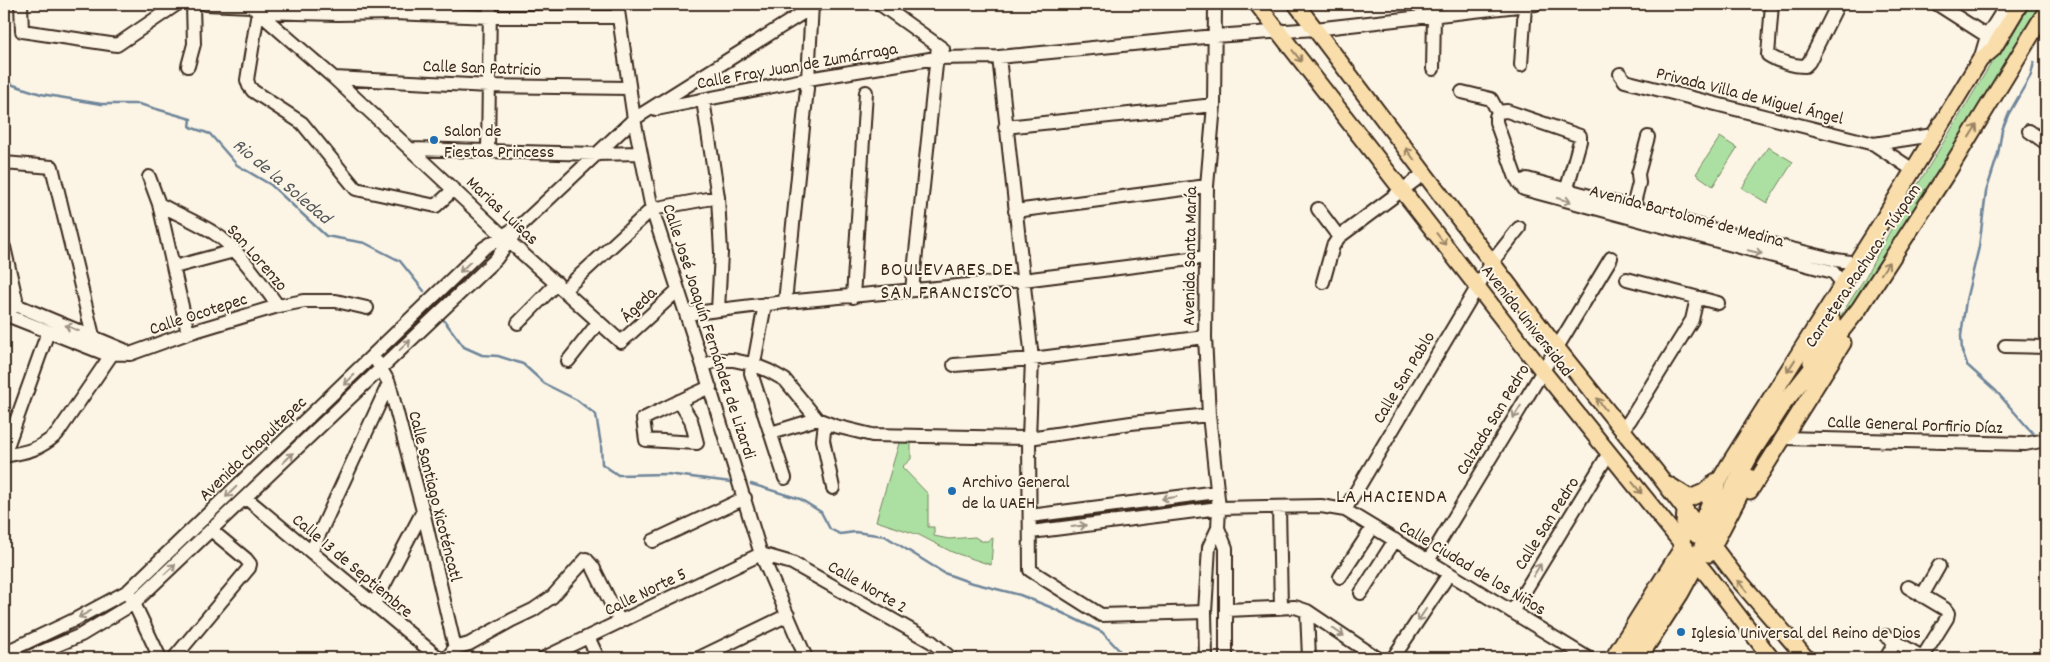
<svg xmlns="http://www.w3.org/2000/svg" width="2050" height="662" font-family="Dekko,sans-serif">
  <rect width="100%" height="100%" fill="#fcf5e5"/>
  <filter id="ink" filterUnits="userSpaceOnUse"><feTurbulence type="fractalNoise" baseFrequency=".02" numOctaves="2"/><feDisplacementMap in="SourceGraphic" scale="10" xChannelSelector="R" yChannelSelector="G"/><feConvolveMatrix kernelMatrix="1 2 1 2 8 2 1 2 1" color-interpolation-filters="sRGB"/></filter>
  <g filter="url(#ink)">
    <!-- green -->
    <path fill="#ace0a2" stroke="#748560" d="M 2027,4 L 2044,4 L 1925,195 L 1831,339 L 1827,337 L 1866,276 L 1890,231 Z
      M 1720,137 L 1737,148 L 1713,186 L 1696,174 Z
      M 1768,147 L 1793,162 L 1767,203 L 1742,188 Z
      M 900,440 L 911,440 L 911,459 L 902,467 L 928,494 L 928,527 L 934,527 L 934,536 L 949,539 L 975,537 L 981,541 L 987,541 L 993,538 L 991,565 L 952,552 L 919,535 L 876,521 Z"/>
    <g fill="none" stroke-linecap="round" stroke-linejoin="round">
      <!-- stream -->
      <path stroke="#6e859a" stroke-width="2.5" d="M 2034,62 L 2031,75 L 2008,115 L 2002,130 L 1998,154 L 1986,192 L 1979,247 L 1966,300 L 1961,336 L 1962,351 L 1967,365 L 1996,391 L 2036,437
        M 4,82 L 41,94 L 101,104 L 139,104 L 191,119 L 190,127 L 210,134 L 237,165 L 271,185 L 326,236 L 365,243 L 400,261 L 424,291
        M 443,319 L 464,347 L 482,355 L 498,356 L 523,364 L 545,384 L 577,400 L 596,415 L 601,445 L 602,464 L 618,475 L 667,474 L 731,482
        M 2040,444 L 2046,456
        M 751,484 L 800,499 L 821,512 L 830,529 L 840,534 L 855,532 L 885,536 L 944,573 L 969,582 L 1020,595 L 1050,607 L 1102,632 L 1119,650 L 1120,658"/>
      <!-- minor casing -->
      <g stroke="#3b2a1e" stroke-width="16">
        <path id="minor" d="M 21,4 L 22,31 L 117,45 L 177,4
          M 206,4 L 251,6
          M 249,4 L 334,78 L 503,236 L 621,342 L 678,290
          M 617,4 L 634,119 L 652,209 L 703,366 L 761,554 L 806,658
          M 880,4 L 943,49
          M 1772,4 L 1768,55 C 1777,61 1793,66 1805,66 L 1809,62 L 1838,4
          M 1937,4 L 1987,36
          M 999,57 L 1032,359 L 1029,438 L 1030,570 L 1101,615 L 1205,612
          M 1980,60 L 1987,36 L 2007,4
          M 1521,65 L 1525,6
          M 188,66 L 194,44 L 193,4
          M 1433,69 L 1434,15
          M 1620,74 L 1625,81 L 1874,144 L 1913,170
          M 334,78 L 489,86 L 629,88
          M 1462,92 L 1491,99 L 1498,112
          M 703,100 L 718,197 L 721,253 L 718,310
          M 656,109 L 808,79 L 936,58 L 999,57 L 1215,36 L 1315,29 L 1536,4
          M 1498,112 L 1496,117 L 1496,122 L 1516,178 L 1524,189 L 1833,272 L 1843,284
          M 1498,112 L 1507,111 L 1580,136 L 1580,141 L 1567,188
          M 1005,127 L 1214,105
          M 2029,131 L 2046,143
          M 1874,144 L 1933,135
          M 411,149 L 596,154 L 640,153
          M 488,151 L 490,4
          M 4,163 L 52,167 L 93,336
          M 149,177 L 159,204 L 188,333
          M 1519,183 L 1527,179 L 1723,232 L 1836,260 L 1857,263
          M 454,189 L 436,206 L 356,189 L 302,123 L 253,91 L 249,86 L 247,80 L 258,12 L 338,14 L 393,13 L 490,17 L 619,17
          M 159,204 C 177,214 197,222 214,233 C 237,247 262,284 278,306
          M 1633,207 L 1639,183 L 1638,174 L 1648,137
          M 1318,209 L 1339,237
          M 1015,211 L 1207,186
          M 4,247 L 16,299 L 10,312
          M 174,267 L 234,251
          M 1627,279 L 1718,303
          M 1323,282 L 1333,246 L 1339,237 L 1425,173
          M 564,290 L 652,209 L 718,197
          M 912,290 L 938,46
          M 853,297 L 866,92
          M 4,300 L 124,350
          M 785,302 L 808,79 L 812,4
          M 765,304 L 755,358 L 752,364 L 751,373 L 785,478
          M 4,314 L 103,353 L 130,354 L 188,333 L 278,306 L 304,301 L 336,301 L 367,308
          M 686,314 L 785,302 L 1023,280 L 1206,257
          M 518,323 L 557,283
          M 2005,346 L 2046,347
          M 568,361 L 598,323
          M 377,362 L 389,383 L 423,511 L 455,648
          M 954,365 L 1032,359 L 1205,337
          M 703,366 L 717,360 L 733,360 L 752,364 L 769,371 L 785,380 L 817,419 L 835,426 L 872,435 L 1029,438 L 1131,423 L 1209,415
          M 679,401 L 691,420 L 697,443 L 646,440 L 643,419 C 665,408 687,397 710,387
          M 825,422 L 823,440 L 833,488
          M 1622,430 L 1630,420 L 1692,320 L 1697,298
          M 771,433 L 817,419
          M 1783,438 L 2025,444 L 2046,440
          M 4,455 L 48,332
          M 4,456 C 27,452 39,450 57,434 L 116,348
          M 246,498 L 439,658
          M 1279,507 L 1281,608
          M 1345,510 L 1478,286 L 1492,262 L 1519,228
          M 1030,516 L 1217,492
          M 1218,528 L 1226,548 L 1226,658
          M 1031,532 L 1219,508 L 1321,506 L 1345,510 L 1588,658
          M 653,541 L 745,498
          M 311,552 L 389,383
          M 1428,561 L 1611,258
          M 1340,577 L 1373,527
          M 1361,593 L 1395,540
          M 1922,596 L 1939,566
          M 131,597 L 160,658
          M 374,604 L 423,511
          M 1227,610 L 1295,607 L 1307,611 L 1377,658
          M 1307,611 L 1309,658
          M 1512,612 L 1609,453
          M 1886,636 L 1920,656 L 1924,655 L 1947,618 L 1948,613 L 1945,609 L 1908,587
          M 588,637 L 598,658
          M 4,653 L 72,621 L 128,591 L 484,248 L 515,228
          M 27,658 L 81,635 L 134,603 L 496,259 L 520,226 L 634,119 L 817,4
          M 174,658 L 249,568 L 250,564 L 246,559 L 211,530
          M 447,658 L 455,648 L 469,644 L 512,620 L 533,610 L 552,597 L 586,559 L 593,567 L 620,622
          M 544,658 L 761,554 L 792,563 L 932,642 L 951,658
          M 699,658 L 788,615
          M 1206,658 L 1205,612 L 1209,547 L 1218,528 L 1219,508 L 1209,415 L 1205,337 L 1207,186 L 1214,105 L 1215,4
          M 1393,658 L 1449,574
          M 1886,658 L 1896,641"/>
      </g>
      <!-- major casing -->
      <g stroke="#3b2a1e" stroke-width="19">
        <path id="major" d="M 1257,4 L 1542,370 L 1708,576 L 1771,658
          M 1296,4 L 1556,347 L 1657,473 L 1737,578 L 1806,658
          M 1811,362 L 1832,320
          M 1671,486 L 1690,498 L 1704,492 L 1716,481
          M 1750,491 L 1843,343
          M 1696,535 L 1718,483 L 1729,464 L 1873,236 L 1980,60 L 1993,49 L 2020,4
          M 1709,554 L 1749,477
          M 1613,658 L 1680,551 L 1683,537 L 1685,511
          M 1628,658 L 1687,561
          M 1639,658 L 1681,593 L 1694,569 L 1696,561 L 1706,537 L 1752,453 L 1785,402 L 1859,309 L 1949,170 L 2046,11"/>
      </g>
      <!-- minor -->
      <use href="#minor" stroke="#fcf5e5" stroke-width="12"/>
      <!-- major -->
      <use href="#major" stroke="#f9deab" stroke-width="15"/>
    </g>
    <!-- one-way arrows -->
    <defs><path id="oneway-shaft" d="M-6 0H5M1.5-3L5.5 0L1.5 3" fill="none" stroke-width="1.6" stroke-linecap="round" stroke-linejoin="round" transform="scale(1.25)"/></defs>
    <g stroke="#9a8464">
      <use href="#oneway-shaft" transform="translate(1297 56) rotate(52)"/>
      <use href="#oneway-shaft" transform="translate(1973 131) rotate(-58)"/>
      <use href="#oneway-shaft" transform="translate(1410 154) rotate(-127)"/>
      <use href="#oneway-shaft" transform="translate(1441 239) rotate(52)"/>
      <use href="#oneway-shaft" transform="translate(1885 268) rotate(-57)"/>
      <use href="#oneway-shaft" transform="translate(1791 366) rotate(122)"/>
      <use href="#oneway-shaft" transform="translate(1601 404) rotate(-128)"/>
      <use href="#oneway-shaft" transform="translate(1637 488) rotate(51)"/>
      <use href="#oneway-shaft" transform="translate(1742 586) rotate(-129)"/>
    </g>
    <g stroke="#9c9082">
      <use href="#oneway-shaft" transform="translate(1564 200) rotate(15)"/>
      <use href="#oneway-shaft" transform="translate(1755 252) rotate(14)"/>
      <use href="#oneway-shaft" transform="translate(465 267) rotate(136)"/>
      <use href="#oneway-shaft" transform="translate(72 328) rotate(-158)"/>
      <use href="#oneway-shaft" transform="translate(405 345) rotate(-43)"/>
      <use href="#oneway-shaft" transform="translate(349 380) rotate(136)"/>
      <use href="#oneway-shaft" transform="translate(1517 412) rotate(121)"/>
      <use href="#oneway-shaft" transform="translate(288 458) rotate(-44)"/>
      <use href="#oneway-shaft" transform="translate(231 492) rotate(136)"/>
      <use href="#oneway-shaft" transform="translate(1169 498) rotate(173)"/>
      <use href="#oneway-shaft" transform="translate(1079 526) rotate(-7)"/>
      <use href="#oneway-shaft" transform="translate(170 569) rotate(-43)"/>
      <use href="#oneway-shaft" transform="translate(1537 570) rotate(-58)"/>
      <use href="#oneway-shaft" transform="translate(85 614) rotate(151)"/>
      <use href="#oneway-shaft" transform="translate(1422 615) rotate(124)"/>
      <use href="#oneway-shaft" transform="translate(1338 632) rotate(34)"/>
    </g>
  </g>
  <!-- markers -->
  <g fill="#1f6fb2" stroke="#fcf5e5" stroke-width="2">
    <circle cx="434" cy="140" r="5"/>
    <circle cx="952" cy="491" r="5"/>
    <circle cx="1681" cy="632" r="5"/>
  </g>
  <g text-anchor="middle" stroke-width="4" stroke-linejoin="round" paint-order="stroke">
    <!-- street labels -->
    <g font-size="18" fill="#3b2a1e" stroke="#fcf5e5">
      <text transform="translate(797 65) rotate(-10)" y="6">Calle Fray Juan de Zumárraga</text>
      <text transform="translate(482 67) rotate(2)" y="6">Calle San Patricio</text>
      <text transform="translate(1750 95) rotate(14)" y="6">Privada Villa de Miguel Ángel</text>
      <text transform="translate(503 210) rotate(43)" y="6">Marias Luisas</text>
      <text transform="translate(1687 215) rotate(15)" y="6">Avenida Bartolomé de Medina</text>
      <text transform="translate(1189 256) rotate(-89)" y="6">Avenida Santa María</text>
      <text transform="translate(258 257) rotate(49)" y="6">San Lorenzo</text>
      <text transform="translate(1862 265) rotate(-56)" y="6">Carretera Pachuca - Túxpam</text>
      <text transform="translate(638 304) rotate(-44)" y="6">Ágeda</text>
      <text transform="translate(198 313) rotate(-18)" y="6">Calle Ocotepec</text>
      <text transform="translate(1528 320) rotate(52)" y="6">Avenida Universidad</text>
      <text transform="translate(710 331) rotate(72)" y="6">Calle José Joaquín Fernández de Lizardi</text>
      <text transform="translate(1403 377) rotate(-59)" y="6">Calle San Pablo</text>
      <text transform="translate(1492 419) rotate(-59)" y="6">Calzada San Pedro</text>
      <text transform="translate(1915 424) rotate(2)" y="6">Calle General Porfirio Díaz</text>
      <text transform="translate(252 448) rotate(-44)" y="6">Avenida Chapultepec</text>
      <text transform="translate(436 496) rotate(76)" y="6">Calle Santiago Xicoténcatl</text>
      <text transform="translate(1546 523) rotate(-58)" y="6">Calle San Pedro</text>
      <text transform="translate(353 565) rotate(40)" y="6">Calle 13 de Septiembre</text>
      <text transform="translate(1473 567) rotate(31)" y="6">Calle Ciudad de los Niños</text>
      <text transform="translate(868 586) rotate(30)" y="6">Calle Norte 2</text>
      <text transform="translate(645 591) rotate(-26)" y="6">Calle Norte 5</text>
    </g>
    <!-- poi labels -->
    <g font-size="18" fill="#3b2a1e" stroke="#fcf5e5" text-anchor="start">
      <text x="444" y="136">Salon de<tspan x="444" dy="21">Fiestas Princess</tspan></text>
      <text x="962" y="487">Archivo General<tspan x="962" dy="21">de la UAEH</tspan></text>
      <text x="1691" y="638">Iglesia Universal del Reino de Dios</text>
    </g>
    <!-- water labels -->
    <g font-size="19" font-style="italic" fill="#54585c" stroke="#fcf5e5">
      <text transform="translate(283 180) rotate(40)" y="7">Rio de la Soledad</text>
    </g>
    <!-- quarter labels -->
    <g font-size="20" letter-spacing="1" fill="#3b2a1e" stroke="#fcf5e5">
      <text x="947" y="275">BOULEVARES DE<tspan x="947" dy="23">SAN FRANCISCO</tspan></text>
      <text x="1392" y="502">LA HACIENDA</text>
    </g>
  </g>
  <!-- margin -->
  <rect width="2050" height="662" fill="none" stroke="#fcf5e5" stroke-width="20"/>
  <rect x="10" y="10" width="2030" height="642" fill="none" stroke="#3b2a1e" stroke-width="2" filter="url(#ink)"/>
</svg>
